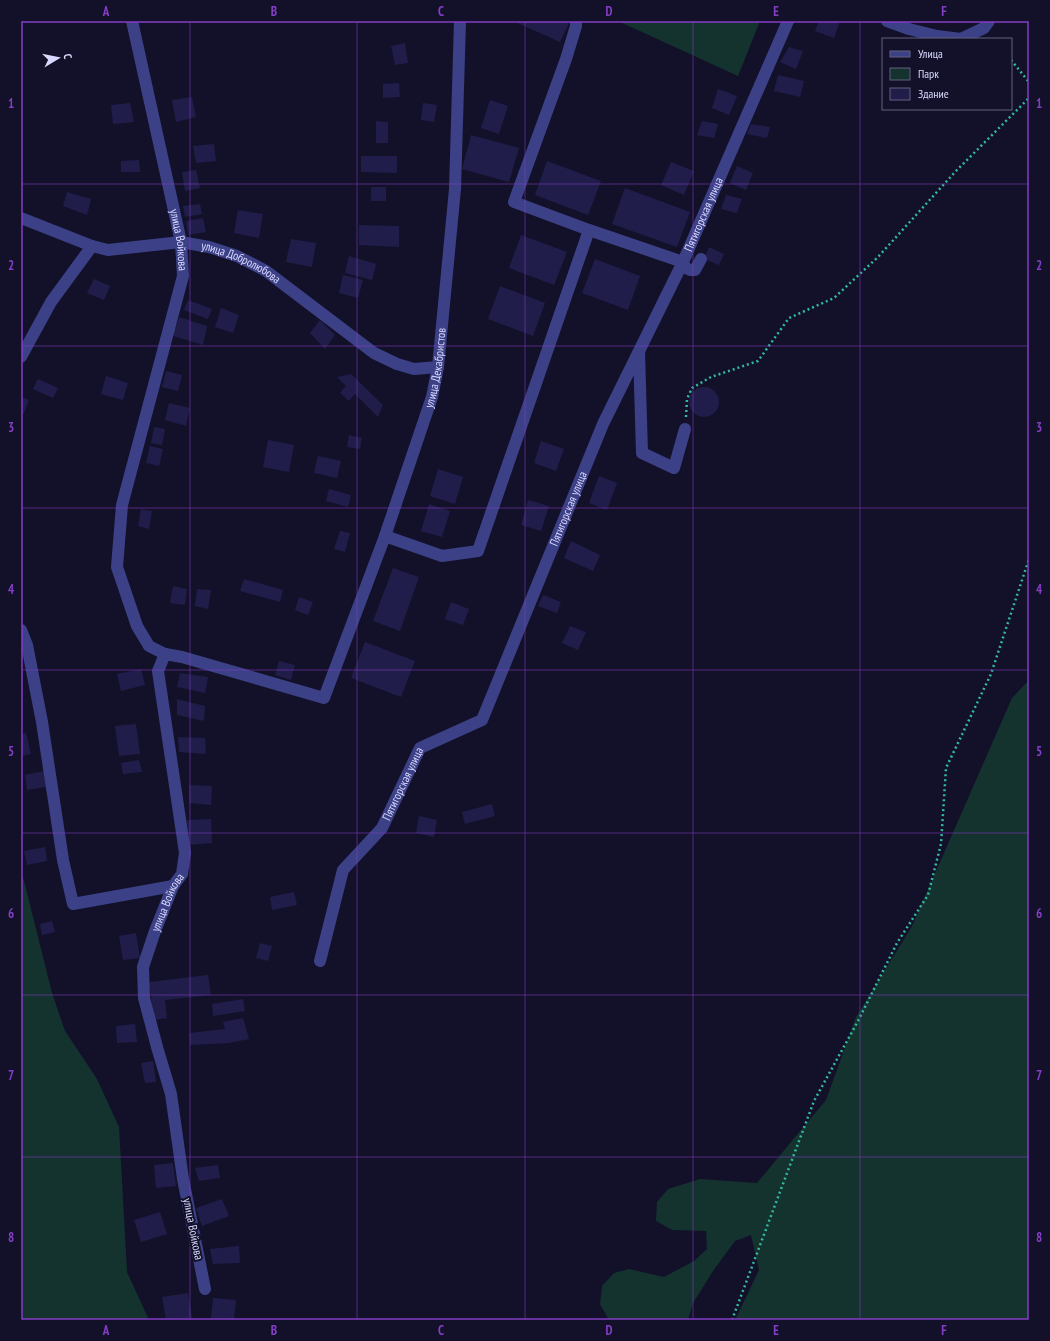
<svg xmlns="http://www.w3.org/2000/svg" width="1050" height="1341" font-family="'PT Sans Narrow',sans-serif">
  <rect width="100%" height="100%" fill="#121129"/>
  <!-- green -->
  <path fill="#14332f" d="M 618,21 L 760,21 L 738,76 Z
    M 1029,680 L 1029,1320 L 734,1320 L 737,1316 L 759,1270 L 751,1235 L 735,1241 L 713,1271 L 693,1303 L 688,1320 L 609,1320 L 600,1304 L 602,1286 L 614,1273 L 629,1269 L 664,1277 L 694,1261 L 707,1249 L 706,1231 L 672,1230 L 656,1221 L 657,1202 L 668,1189 L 700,1179 L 757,1183 L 826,1100 L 856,1017 L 912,926 L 1012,698 Z
    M 21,869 L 52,993 L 65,1031 L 97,1079 L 119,1127 L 127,1272 L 149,1320 L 21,1320 Z"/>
  <!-- building -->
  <path fill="#211d4a" d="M 513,21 L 570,21 L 560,42 Z
    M 819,21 L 840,21 L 834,38 L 815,31 Z
    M 405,43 L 408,63 L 395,65 L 391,46 Z
    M 789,47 L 803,51 L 796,69 L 780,62 Z
    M 778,75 L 804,81 L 800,97 L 774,91 Z
    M 399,83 L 400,97 L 383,98 L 383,84 Z
    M 718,89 L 737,96 L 729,115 L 712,108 Z
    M 192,97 L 196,117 L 176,122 L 172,100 Z
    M 490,100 L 508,106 L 499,134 L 481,128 Z
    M 130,103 L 134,122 L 113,124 L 111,105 Z
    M 423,103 L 437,105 L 434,122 L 421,120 Z
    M 376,121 L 388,122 L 388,143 L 376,143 Z
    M 702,121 L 718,124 L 714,138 L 697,135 Z
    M 751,124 L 770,127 L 767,138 L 747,134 Z
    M 471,135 L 519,148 L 509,182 L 462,169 Z
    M 214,144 L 216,161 L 196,163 L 193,146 Z
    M 361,156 L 397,156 L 397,173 L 361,172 Z
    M 139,160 L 140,172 L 121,172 L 121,161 Z
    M 547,161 L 601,181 L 588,215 L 535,195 Z
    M 671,162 L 694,171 L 684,195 L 661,185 Z
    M 737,166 L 753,173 L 746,190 L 730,183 Z
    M 196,170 L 200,188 L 185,191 L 182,172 Z
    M 371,187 L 386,187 L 386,201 L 371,201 Z
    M 625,188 L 690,212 L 677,247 L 612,224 Z
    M 67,192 L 91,199 L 87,215 L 63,206 Z
    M 726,195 L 742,199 L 737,213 L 721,209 Z
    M 200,204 L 202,214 L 185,217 L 183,206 Z
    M 238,210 L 263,214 L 259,238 L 234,233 Z
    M 203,218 L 206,232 L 188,235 L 186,221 Z
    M 359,225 L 399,226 L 399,247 L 359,245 Z
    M 521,235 L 567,252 L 554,285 L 509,268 Z
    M 291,239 L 316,243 L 312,267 L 286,262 Z
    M 709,247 L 724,254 L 719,265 L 704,259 Z
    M 349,256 L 376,264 L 372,280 L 345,273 Z
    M 595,259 L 640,276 L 628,310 L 582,293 Z
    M 343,275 L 363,280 L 358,298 L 339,293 Z
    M 94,279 L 110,286 L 104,300 L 87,293 Z
    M 500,286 L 545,303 L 533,336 L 488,319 Z
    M 188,300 L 212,309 L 208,319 L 184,310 Z
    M 221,308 L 239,315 L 233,333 L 215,327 Z
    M 179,317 L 207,326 L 203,345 L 173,336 Z
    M 320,320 L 335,335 L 325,349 L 310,333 Z
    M 166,371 L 182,375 L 178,391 L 162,387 Z
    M 351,374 L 383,405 L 378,417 L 355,394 L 349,401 L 340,393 L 346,386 L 337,377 Z
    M 106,376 L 128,383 L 123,400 L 101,394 Z
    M 38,379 L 58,388 L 53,398 L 33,389 Z
    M689 402a15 15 0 1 1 30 0a15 15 0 1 1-30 0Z
    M 21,397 L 29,400 L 23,415 L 21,414 Z
    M 169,403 L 190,408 L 186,426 L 165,420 Z
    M 154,427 L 165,429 L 162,445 L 151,443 Z
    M 349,435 L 362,438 L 360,449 L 347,447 Z
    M 268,440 L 294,445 L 289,472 L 263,467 Z
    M 541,441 L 564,449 L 556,471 L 534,463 Z
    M 150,446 L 163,449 L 159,466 L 146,463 Z
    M 318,456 L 341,461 L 337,478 L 314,473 Z
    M 438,469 L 463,477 L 455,504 L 430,496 Z
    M 599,476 L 617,483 L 607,510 L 589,503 Z
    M 329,489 L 351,495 L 348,507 L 326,501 Z
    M 528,500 L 549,506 L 541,531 L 521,525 Z
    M 429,504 L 450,511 L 442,537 L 421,531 Z
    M 141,509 L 152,511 L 149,529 L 138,526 Z
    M 340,531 L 350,533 L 345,552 L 334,549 Z
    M 571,541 L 600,555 L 593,571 L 564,558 Z
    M 393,568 L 419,577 L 400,631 L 373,621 Z
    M 244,579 L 283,590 L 280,602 L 240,591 Z
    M 173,586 L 187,589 L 185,605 L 170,603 Z
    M 197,589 L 211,590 L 208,609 L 195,606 Z
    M 543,595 L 561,602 L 557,613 L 538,606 Z
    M 299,597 L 313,602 L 308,615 L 295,610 Z
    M 451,602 L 469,609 L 463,625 L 445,619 Z
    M 570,626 L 586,632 L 578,650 L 562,643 Z
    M 365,642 L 415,661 L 401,697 L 351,678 Z
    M 279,661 L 295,665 L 291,680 L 275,675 Z
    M 141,669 L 145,685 L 121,691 L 117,674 Z
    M 180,673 L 208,677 L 205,693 L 177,687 Z
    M 177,699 L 205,706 L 204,721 L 177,715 Z
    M 136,724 L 140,754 L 119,756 L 115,726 Z
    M 26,733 L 31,754 L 21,756 L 21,734 Z
    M 178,737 L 205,738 L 206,754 L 179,752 Z
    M 139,760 L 142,772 L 123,774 L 121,763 Z
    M 44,771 L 46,787 L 27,790 L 25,775 Z
    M 189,785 L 212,786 L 211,805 L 189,803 Z
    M 492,804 L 495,816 L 465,824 L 462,812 Z
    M 419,816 L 437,820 L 434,837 L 416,833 Z
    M 211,819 L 212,843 L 188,845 L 187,820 Z
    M 45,847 L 47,861 L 27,865 L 24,851 Z
    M 294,892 L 297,905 L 272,910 L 270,897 Z
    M 52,921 L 55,932 L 42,935 L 40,924 Z
    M 136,933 L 140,958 L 123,960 L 119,936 Z
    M 260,943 L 272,946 L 268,961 L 256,958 Z
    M 208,975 L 211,995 L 165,1000 L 167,1018 L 154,1020 L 149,982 Z
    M 243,999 L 245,1011 L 213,1016 L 212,1004 Z
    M 243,1018 L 249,1039 L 229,1043 L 190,1045 L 189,1033 L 225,1029 L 223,1022 Z
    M 135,1024 L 137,1042 L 117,1043 L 116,1026 Z
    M 153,1061 L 156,1082 L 145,1083 L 141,1063 Z
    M 173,1163 L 176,1186 L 156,1188 L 154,1165 Z
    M 218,1165 L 220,1178 L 199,1181 L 195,1168 Z
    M 222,1199 L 229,1216 L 202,1226 L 196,1208 Z
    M 160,1212 L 167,1234 L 141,1242 L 134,1220 Z
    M 239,1246 L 240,1263 L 213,1264 L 210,1249 Z
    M 188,1293 L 192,1318 L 166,1320 L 162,1297 Z
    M 213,1298 L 236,1300 L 234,1320 L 211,1318 Z"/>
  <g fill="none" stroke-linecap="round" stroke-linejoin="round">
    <!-- path -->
    <path stroke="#32baa3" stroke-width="2.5" stroke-dasharray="2 3" stroke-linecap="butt" d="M 1011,60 L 1029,82
      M 686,417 L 687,399 L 692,388 L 711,377 L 758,361 L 789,318 L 834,298 L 878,257 L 955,172 L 1029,98
      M 732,1320 L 814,1101 L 858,1021 L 897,943 L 928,895 L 941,844 L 946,768 L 991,674 L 1029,559"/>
    <!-- minor -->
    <g stroke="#3c4187" stroke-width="12">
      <path id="s1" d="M 132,21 L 181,242 L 183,276 L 122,505 L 117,567 L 137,626 L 149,646 L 165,654"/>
      <path d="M 887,21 L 909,29 L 937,36 L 961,39 L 984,28 L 989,21"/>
      <path id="s2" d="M 21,218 L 92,246 L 108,250 L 181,242 L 209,247 L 237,256 L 266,271 L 374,353 L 397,364 L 414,369 L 438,367"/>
      <path d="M 589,230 L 683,262"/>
      <path d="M 681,265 L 690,270 L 695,270 L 701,259"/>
      <path d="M 639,352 L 642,453 L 674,468 L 685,429"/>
      <path d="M 21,357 L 51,302 L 92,246"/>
      <path d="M 385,536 L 442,556 L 478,551 L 589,230 L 514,202 L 566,59 L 576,26 L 576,21"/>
      <path d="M 21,630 L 27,645 L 42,722 L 63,860 L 73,904 L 173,886"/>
      <path id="s3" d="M 320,961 L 343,870 L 382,828 L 420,748 L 482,720 L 603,424 L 683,262 L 788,21"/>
      <path id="s4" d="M 205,1289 L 183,1179 L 171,1094 L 157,1047 L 144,998 L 143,967 L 155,931 L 173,886 L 182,874 L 185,853 L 158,671 L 165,654 L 182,657 L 324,698 L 385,536 L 432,397 L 438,367 L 455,189 L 460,21"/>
    </g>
  </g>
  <!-- grid -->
  <path fill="none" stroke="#843dc5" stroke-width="1" stroke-opacity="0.55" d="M 190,21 L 190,1320M 357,21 L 357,1320M 525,21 L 525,1320M 693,21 L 693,1320M 860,21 L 860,1320M 21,184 L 1029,184M 21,346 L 1029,346M 21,508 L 1029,508M 21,670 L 1029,670M 21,833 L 1029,833M 21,995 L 1029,995M 21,1157 L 1029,1157"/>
  <g text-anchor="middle" stroke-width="4" stroke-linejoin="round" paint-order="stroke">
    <!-- street labels -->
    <g font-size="12" fill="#d9d9ff" stroke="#121129">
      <text dy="4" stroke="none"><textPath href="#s3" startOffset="860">Пятигорская улица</textPath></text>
      <text dy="4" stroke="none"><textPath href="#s1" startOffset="224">улица Войкова</textPath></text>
      <text dy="4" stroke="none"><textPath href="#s2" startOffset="230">улица Добролюбова</textPath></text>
      <text dy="4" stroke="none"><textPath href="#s4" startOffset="1168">улица Декабристов</textPath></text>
      <text dy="4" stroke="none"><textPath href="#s3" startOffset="536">Пятигорская улица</textPath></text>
      <text dy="4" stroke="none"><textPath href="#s3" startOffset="200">Пятигорская улица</textPath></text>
      <text dy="4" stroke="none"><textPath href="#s4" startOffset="398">улица Войкова</textPath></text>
      <text transform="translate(193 1229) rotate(79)" y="4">улица Войкова</text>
    </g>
  </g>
  <!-- border -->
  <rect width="1050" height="1341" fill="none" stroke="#121129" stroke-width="44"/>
  <!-- legend -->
  <rect x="882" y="38" width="130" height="72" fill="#121129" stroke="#62617f"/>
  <rect x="890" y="51" width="20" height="6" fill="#3c4187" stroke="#62617f"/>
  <text x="918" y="58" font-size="12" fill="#d9d9ff">Улица</text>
  <rect x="890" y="68" width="20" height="12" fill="#14332f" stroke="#62617f"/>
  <text x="918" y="78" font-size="12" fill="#d9d9ff">Парк</text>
  <rect x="890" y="88" width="20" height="12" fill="#211d4a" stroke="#62617f"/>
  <text x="918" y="98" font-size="12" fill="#d9d9ff">Здание</text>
  <!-- north arrow -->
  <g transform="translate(58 58) rotate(80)" stroke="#121129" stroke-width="3" paint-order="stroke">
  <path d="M0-3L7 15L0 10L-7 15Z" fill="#d9d9ff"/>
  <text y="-6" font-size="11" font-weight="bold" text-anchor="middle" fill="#d9d9ff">С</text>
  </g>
  <rect x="22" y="22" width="1006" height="1297" fill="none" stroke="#843dc5" stroke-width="1.5"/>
  <g font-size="13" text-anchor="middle" font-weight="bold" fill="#843dc5">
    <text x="106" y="16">A</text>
    <text x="274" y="16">B</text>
    <text x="441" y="16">C</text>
    <text x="609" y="16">D</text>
    <text x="776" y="16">E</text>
    <text x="944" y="16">F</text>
    <text x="11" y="108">1</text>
    <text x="1039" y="108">1</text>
    <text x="11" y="270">2</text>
    <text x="1039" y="270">2</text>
    <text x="11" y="432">3</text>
    <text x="1039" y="432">3</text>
    <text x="11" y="594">4</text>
    <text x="1039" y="594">4</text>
    <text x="11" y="756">5</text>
    <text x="1039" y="756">5</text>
    <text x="11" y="918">6</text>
    <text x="1039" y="918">6</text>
    <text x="11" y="1080">7</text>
    <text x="1039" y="1080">7</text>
    <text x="11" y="1242">8</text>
    <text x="1039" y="1242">8</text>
    <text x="106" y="1335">A</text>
    <text x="274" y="1335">B</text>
    <text x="441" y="1335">C</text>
    <text x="609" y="1335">D</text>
    <text x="776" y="1335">E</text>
    <text x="944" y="1335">F</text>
  </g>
</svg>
